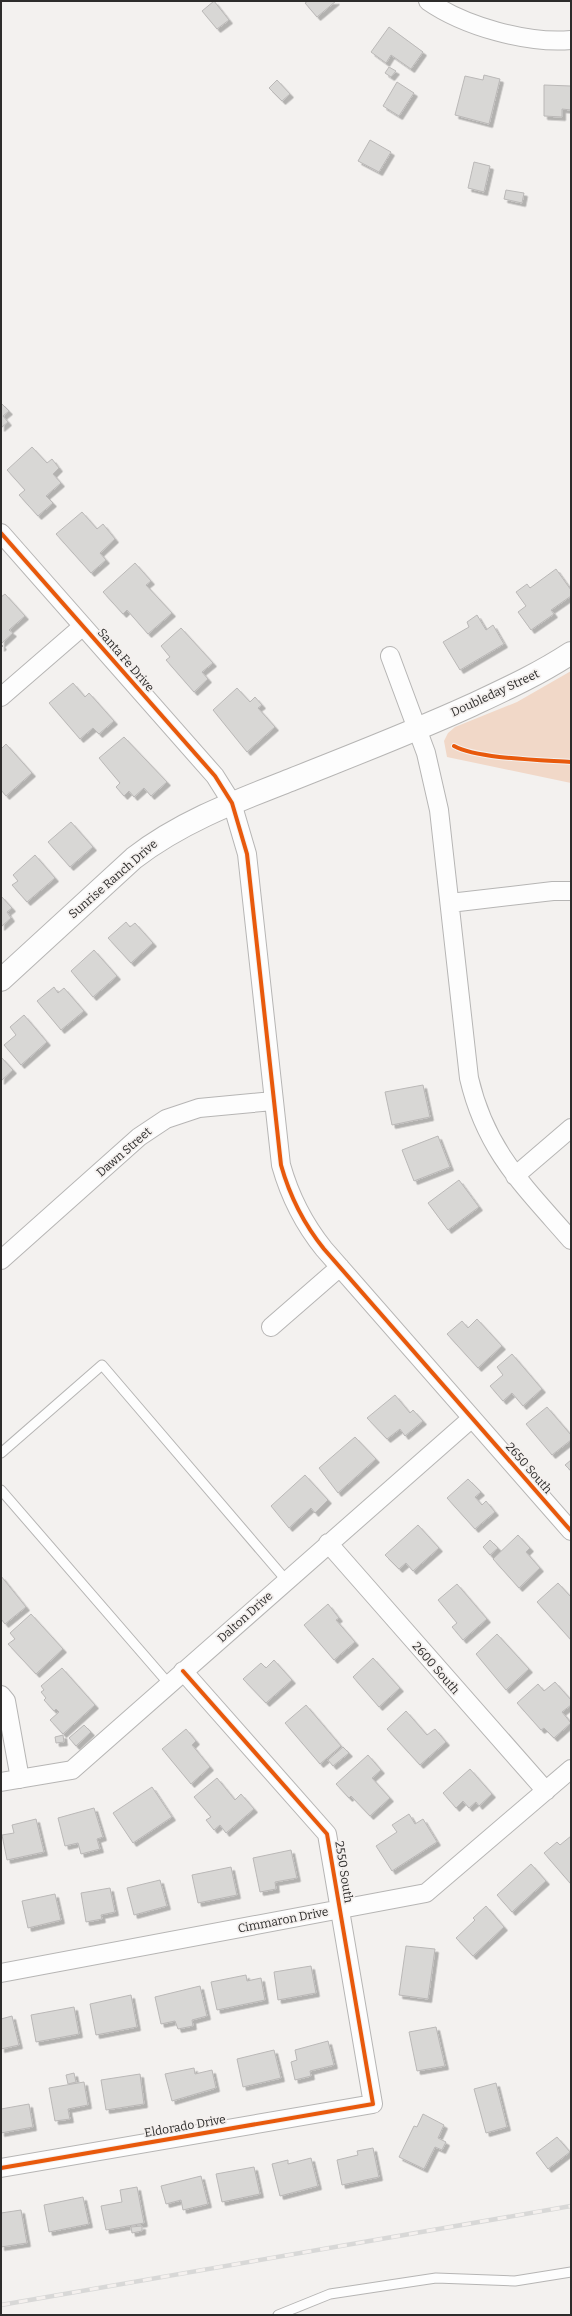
<svg xmlns="http://www.w3.org/2000/svg" width="572" height="2316" font-family="Bitter,serif">
  <defs>
    <filter id="shadow"><feDropShadow dx="3.5" dy="3.5" stdDeviation="0" flood-color="#0004"/></filter>
  </defs>
  <rect width="100%" height="100%" fill="#f3f1ef"/>
  <!-- green -->
  <path fill="#f1d8c8" d="M 571,671 L 571,783 L 447,757 L 444,741 L 448,733 L 455,727 L 517,702 Z"/>
  <!-- building -->
  <path fill="#d8d7d5" stroke="#bab8b7" filter="url(#shadow)" d="M 214,1 L 229,20 L 217,29 L 202,11 Z
    M 308,1 L 336,1 L 317,17 L 305,3 Z
    M 389,27 L 423,52 L 411,69 L 391,55 L 386,63 L 371,52 Z
    M 389,67 L 396,71 L 391,77 L 385,73 Z
    M 484,75 L 500,79 L 489,124 L 455,115 L 465,76 L 483,80 Z
    M 277,80 L 290,94 L 282,101 L 269,88 Z
    M 397,82 L 414,93 L 399,116 L 383,106 Z
    M 544,85 L 571,86 L 571,110 L 562,109 L 562,117 L 544,116 Z
    M 370,140 L 391,152 L 379,172 L 358,161 Z
    M 474,162 L 490,166 L 484,192 L 468,188 Z
    M 506,190 L 524,193 L 522,203 L 504,199 Z
    M 1,403 L 9,411 L 3,416 L 8,422 L 1,428 Z
    M 32,447 L 47,463 L 52,459 L 59,468 L 53,474 L 61,483 L 46,496 L 53,503 L 38,516 L 19,495 L 25,490 L 7,470 Z
    M 82,512 L 97,529 L 103,524 L 115,539 L 100,553 L 106,560 L 91,573 L 56,534 Z
    M 135,563 L 151,581 L 146,585 L 172,613 L 148,634 L 127,610 L 123,614 L 103,592 Z
    M 556,569 L 571,590 L 571,596 L 551,610 L 554,614 L 531,630 L 518,612 L 526,606 L 516,592 L 527,584 L 530,588 Z
    M 5,594 L 25,616 L 9,630 L 13,633 L 1,644 L 3,646 L 1,648 L 1,597 Z
    M 477,615 L 486,630 L 493,625 L 504,644 L 460,670 L 443,642 L 469,627 L 467,622 Z
    M 181,628 L 213,663 L 202,672 L 208,679 L 194,692 L 166,660 L 170,657 L 161,646 Z
    M 73,683 L 85,697 L 89,693 L 114,721 L 99,734 L 93,728 L 80,739 L 49,703 Z
    M 237,688 L 250,702 L 255,697 L 262,705 L 258,708 L 275,727 L 247,752 L 213,710 Z
    M 124,737 L 167,782 L 151,796 L 144,788 L 134,797 L 129,791 L 124,796 L 116,787 L 120,783 L 99,758 Z
    M 6,744 L 32,773 L 6,796 L 1,790 L 1,749 Z
    M 71,822 L 93,847 L 70,867 L 48,842 Z
    M 35,855 L 55,878 L 27,902 L 12,885 L 18,881 L 13,875 Z
    M 1,896 L 12,908 L 7,912 L 11,918 L 1,927 Z
    M 126,922 L 130,927 L 135,923 L 153,943 L 131,963 L 108,938 Z
    M 94,950 L 117,976 L 93,997 L 71,971 Z
    M 54,987 L 58,993 L 64,988 L 84,1011 L 61,1030 L 37,1001 Z
    M 24,1015 L 47,1042 L 21,1065 L 4,1045 L 16,1035 L 10,1027 Z
    M 1,1057 L 13,1070 L 1,1081 Z
    M 423,1085 L 430,1117 L 392,1125 L 385,1092 Z
    M 438,1136 L 450,1167 L 414,1181 L 402,1150 Z
    M 459,1180 L 479,1207 L 448,1230 L 428,1203 Z
    M 477,1319 L 502,1346 L 478,1368 L 447,1334 L 462,1321 L 468,1328 Z
    M 512,1354 L 542,1389 L 523,1406 L 512,1393 L 503,1401 L 490,1386 L 503,1375 L 497,1367 Z
    M 395,1395 L 410,1413 L 413,1410 L 423,1421 L 405,1436 L 400,1429 L 387,1439 L 367,1418 Z
    M 547,1407 L 571,1435 L 571,1440 L 552,1455 L 526,1424 Z
    M 355,1437 L 376,1459 L 338,1493 L 319,1468 Z
    M 571,1460 L 571,1471 L 565,1465 Z
    M 305,1475 L 328,1500 L 315,1513 L 311,1508 L 289,1528 L 271,1506 Z
    M 468,1479 L 481,1492 L 475,1497 L 482,1505 L 486,1501 L 495,1512 L 475,1529 L 447,1498 Z
    M 418,1525 L 439,1548 L 413,1571 L 406,1563 L 399,1569 L 385,1555 Z
    M 518,1535 L 530,1548 L 526,1552 L 540,1568 L 519,1588 L 493,1559 Z
    M 490,1540 L 498,1548 L 490,1555 L 483,1547 Z
    M 1,1576 L 26,1607 L 5,1624 L 1,1619 Z
    M 558,1583 L 571,1597 L 571,1640 L 537,1602 Z
    M 457,1584 L 487,1619 L 463,1640 L 452,1627 L 457,1623 L 438,1600 Z
    M 328,1604 L 339,1618 L 336,1620 L 355,1642 L 334,1660 L 304,1625 Z
    M 31,1614 L 63,1649 L 36,1674 L 8,1644 L 15,1639 L 10,1633 Z
    M 497,1634 L 529,1669 L 506,1690 L 476,1654 Z
    M 373,1658 L 400,1688 L 379,1707 L 353,1677 Z
    M 274,1660 L 292,1680 L 266,1703 L 243,1679 L 261,1663 L 266,1668 Z
    M 62,1668 L 95,1705 L 63,1734 L 50,1720 L 59,1712 L 56,1709 L 54,1711 L 44,1700 L 46,1698 L 41,1692 L 44,1690 L 41,1686 Z
    M 555,1682 L 571,1700 L 571,1705 L 562,1712 L 571,1723 L 554,1738 L 544,1728 L 541,1730 L 517,1703 L 538,1684 L 544,1691 Z
    M 306,1705 L 341,1746 L 320,1764 L 285,1723 Z
    M 406,1711 L 427,1735 L 435,1729 L 446,1742 L 420,1765 L 387,1729 Z
    M 84,1725 L 91,1732 L 76,1746 L 69,1738 Z
    M 186,1729 L 196,1741 L 192,1745 L 210,1767 L 191,1784 L 162,1749 Z
    M 63,1735 L 64,1742 L 56,1743 L 55,1737 Z
    M 343,1747 L 349,1753 L 333,1766 L 328,1760 Z
    M 368,1755 L 381,1770 L 372,1778 L 390,1798 L 370,1816 L 351,1796 L 349,1798 L 336,1784 Z
    M 470,1769 L 492,1794 L 479,1806 L 476,1802 L 469,1808 L 463,1801 L 456,1808 L 443,1793 Z
    M 217,1778 L 235,1800 L 241,1794 L 254,1809 L 226,1833 L 220,1825 L 214,1830 L 206,1820 L 211,1817 L 194,1797 Z
    M 152,1787 L 172,1817 L 133,1843 L 113,1813 Z
    M 94,1808 L 103,1837 L 97,1839 L 100,1849 L 81,1854 L 78,1843 L 65,1846 L 58,1818 Z
    M 409,1814 L 415,1824 L 423,1819 L 437,1842 L 392,1871 L 376,1846 L 397,1832 L 392,1825 Z
    M 36,1819 L 44,1852 L 7,1860 L 2,1835 L 14,1833 L 12,1825 Z
    M 571,1836 L 571,1882 L 570,1883 L 544,1853 L 557,1842 L 560,1845 Z
    M 291,1850 L 297,1878 L 275,1882 L 276,1889 L 260,1892 L 253,1858 Z
    M 531,1864 L 546,1881 L 512,1912 L 497,1895 Z
    M 231,1867 L 237,1895 L 198,1903 L 192,1875 Z
    M 160,1880 L 167,1906 L 134,1915 L 127,1888 Z
    M 110,1888 L 115,1912 L 101,1915 L 102,1919 L 86,1922 L 81,1893 Z
    M 55,1894 L 61,1920 L 28,1928 L 22,1901 Z
    M 486,1906 L 504,1927 L 473,1956 L 456,1938 L 475,1920 L 473,1918 Z
    M 406,1946 L 435,1949 L 428,1999 L 399,1995 Z
    M 311,1966 L 316,1993 L 278,2000 L 274,1972 Z
    M 246,1975 L 247,1981 L 261,1978 L 265,2000 L 217,2010 L 211,1982 Z
    M 200,1986 L 207,2016 L 192,2020 L 193,2026 L 178,2029 L 175,2021 L 161,2024 L 155,1997 Z
    M 131,1995 L 137,2027 L 96,2035 L 90,2004 Z
    M 74,2007 L 79,2034 L 36,2042 L 31,2015 Z
    M 12,2016 L 19,2045 L 1,2049 L 1,2019 Z
    M 436,2027 L 445,2066 L 417,2071 L 409,2032 Z
    M 328,2041 L 334,2065 L 310,2071 L 311,2076 L 295,2080 L 291,2062 L 297,2060 L 295,2050 Z
    M 274,2050 L 281,2078 L 243,2087 L 237,2059 Z
    M 194,2068 L 195,2074 L 212,2070 L 216,2088 L 172,2101 L 165,2074 Z
    M 74,2073 L 76,2082 L 68,2084 L 66,2075 Z
    M 140,2074 L 144,2104 L 106,2110 L 101,2080 Z
    M 84,2082 L 88,2105 L 68,2109 L 70,2119 L 55,2121 L 49,2088 Z
    M 496,2083 L 507,2127 L 486,2133 L 474,2089 Z
    M 29,2104 L 33,2127 L 1,2133 L 1,2109 Z
    M 423,2114 L 444,2125 L 438,2138 L 446,2142 L 442,2150 L 435,2147 L 424,2169 L 399,2157 L 414,2126 L 417,2127 Z
    M 557,2137 L 570,2152 L 548,2169 L 536,2153 Z
    M 373,2148 L 379,2177 L 342,2185 L 337,2160 L 358,2155 L 357,2151 Z
    M 311,2158 L 318,2186 L 280,2196 L 272,2164 L 288,2160 L 288,2164 Z
    M 254,2167 L 260,2194 L 222,2202 L 216,2174 Z
    M 201,2176 L 208,2204 L 183,2210 L 181,2200 L 166,2204 L 161,2186 Z
    M 137,2187 L 144,2223 L 106,2230 L 101,2206 L 122,2202 L 120,2190 Z
    M 83,2197 L 89,2224 L 49,2232 L 44,2205 Z
    M 21,2210 L 27,2243 L 1,2247 L 1,2213 Z
    M 142,2226 L 142,2231 L 132,2233 L 131,2227 Z"/>
  <g fill="none" stroke-linecap="round" stroke-linejoin="round">
    <!-- lane casing -->
    <g stroke="#b6b5b4" stroke-width="11">
      <path id="lane" d="M 1,1453 L 102,1365 L 286,1580
        M 1,1490 L 169,1684
        M 278,2315 L 330,2294 L 436,2278 L 515,2281 L 571,2272"/>
    </g>
    <!-- street casing -->
    <g stroke="#b6b5b4" stroke-width="20">
      <path id="street" d="M 428,1 C 464,26 527,44 571,40
        M 1,533 L 215,776 L 232,803 L 247,854 L 281,1165 C 290,1197 303,1223 324,1249 L 571,1531
        M 390,656 L 426,753 L 439,810 L 469,1078 C 486,1151 524,1186 571,1240
        M 1,697 L 83,626
        M 450,903 L 553,891 L 571,891
        M 515,1176 L 571,1128
        M 1,1260 L 139,1137 L 166,1119 L 199,1108 L 273,1101
        M 271,1327 L 340,1267
        M 328,1543 L 546,1791
        M 1,1695 L 6,1701 L 20,1779
        M 1,1782 L 72,1770 L 472,1418
        M 1,1973 L 426,1893 L 571,1769
        M 1,2168 L 373,2104 L 327,1834 L 183,1671"/>
    </g>
    <!-- secondary casing -->
    <g stroke="#b6b5b4" stroke-width="24">
      <path id="secondary" d="M 1,980 L 134,858 C 182,821 237,801 293,779 C 353,755 413,732 472,705 C 506,689 539,674 571,653"/>
    </g>
    <!-- lane -->
    <use href="#lane" stroke="#fdfdfd" stroke-width="9"/>
    <!-- street -->
    <use href="#street" stroke="#fdfdfd" stroke-width="18"/>
    <!-- secondary -->
    <use href="#secondary" stroke="#fdfdfd" stroke-width="22"/>
    <!-- rail casing -->
    <g stroke="#d8d8d7" stroke-width="4.5">
      <path id="rail" d="M 1,2305 L 571,2206"/>
    </g>
    <!-- rail -->
    <use href="#rail" stroke="#f4f0ee" stroke-width="3" stroke-dasharray="9" stroke-linecap="butt"/>
    <!-- cycleway casing -->
    <g stroke="#f4f0ee" stroke-width="6">
      <path id="cycleway" d="M 1,533 L 215,776 L 232,803 L 247,854 L 281,1165 C 290,1197 303,1223 324,1249 L 571,1531
        M 454,746 C 478,759 542,760 571,762
        M 1,2168 L 373,2104 L 327,1834 L 183,1671"/>
    </g>
    <!-- cycleway -->
    <use href="#cycleway" stroke="#e8590c" stroke-width="4"/>
  </g>
  <g text-anchor="middle" stroke-width="3.5" stroke-linejoin="round" paint-order="stroke">
    <!-- street labels -->
    <g font-size="12" fill="#2d2c2b" stroke="#f4f0ee">
      <text transform="translate(126 660) rotate(49)" y="4">Santa Fe Drive</text>
      <text transform="translate(495 693) rotate(-25)" y="4">Doubleday Street</text>
      <text transform="translate(113 879) rotate(-41)" y="4">Sunrise Ranch Drive</text>
      <text transform="translate(124 1152) rotate(-41)" y="4">Dawn Street</text>
      <text transform="translate(529 1468) rotate(49)" y="4">2650 South</text>
      <text transform="translate(245 1617) rotate(-42)" y="4">Dalton Drive</text>
      <text transform="translate(436 1668) rotate(49)" y="4">2600 South</text>
      <text transform="translate(344 1872) rotate(81)" y="4">2550 South</text>
      <text transform="translate(283 1920) rotate(-11)" y="4">Cimmaron Drive</text>
      <text transform="translate(185 2126) rotate(-10)" y="4">Eldorado Drive</text>
    </g>
  </g>
  <!-- border -->
  <rect width="572" height="2316" fill="none" stroke="#2d2c2b" stroke-width="4"/>
</svg>
